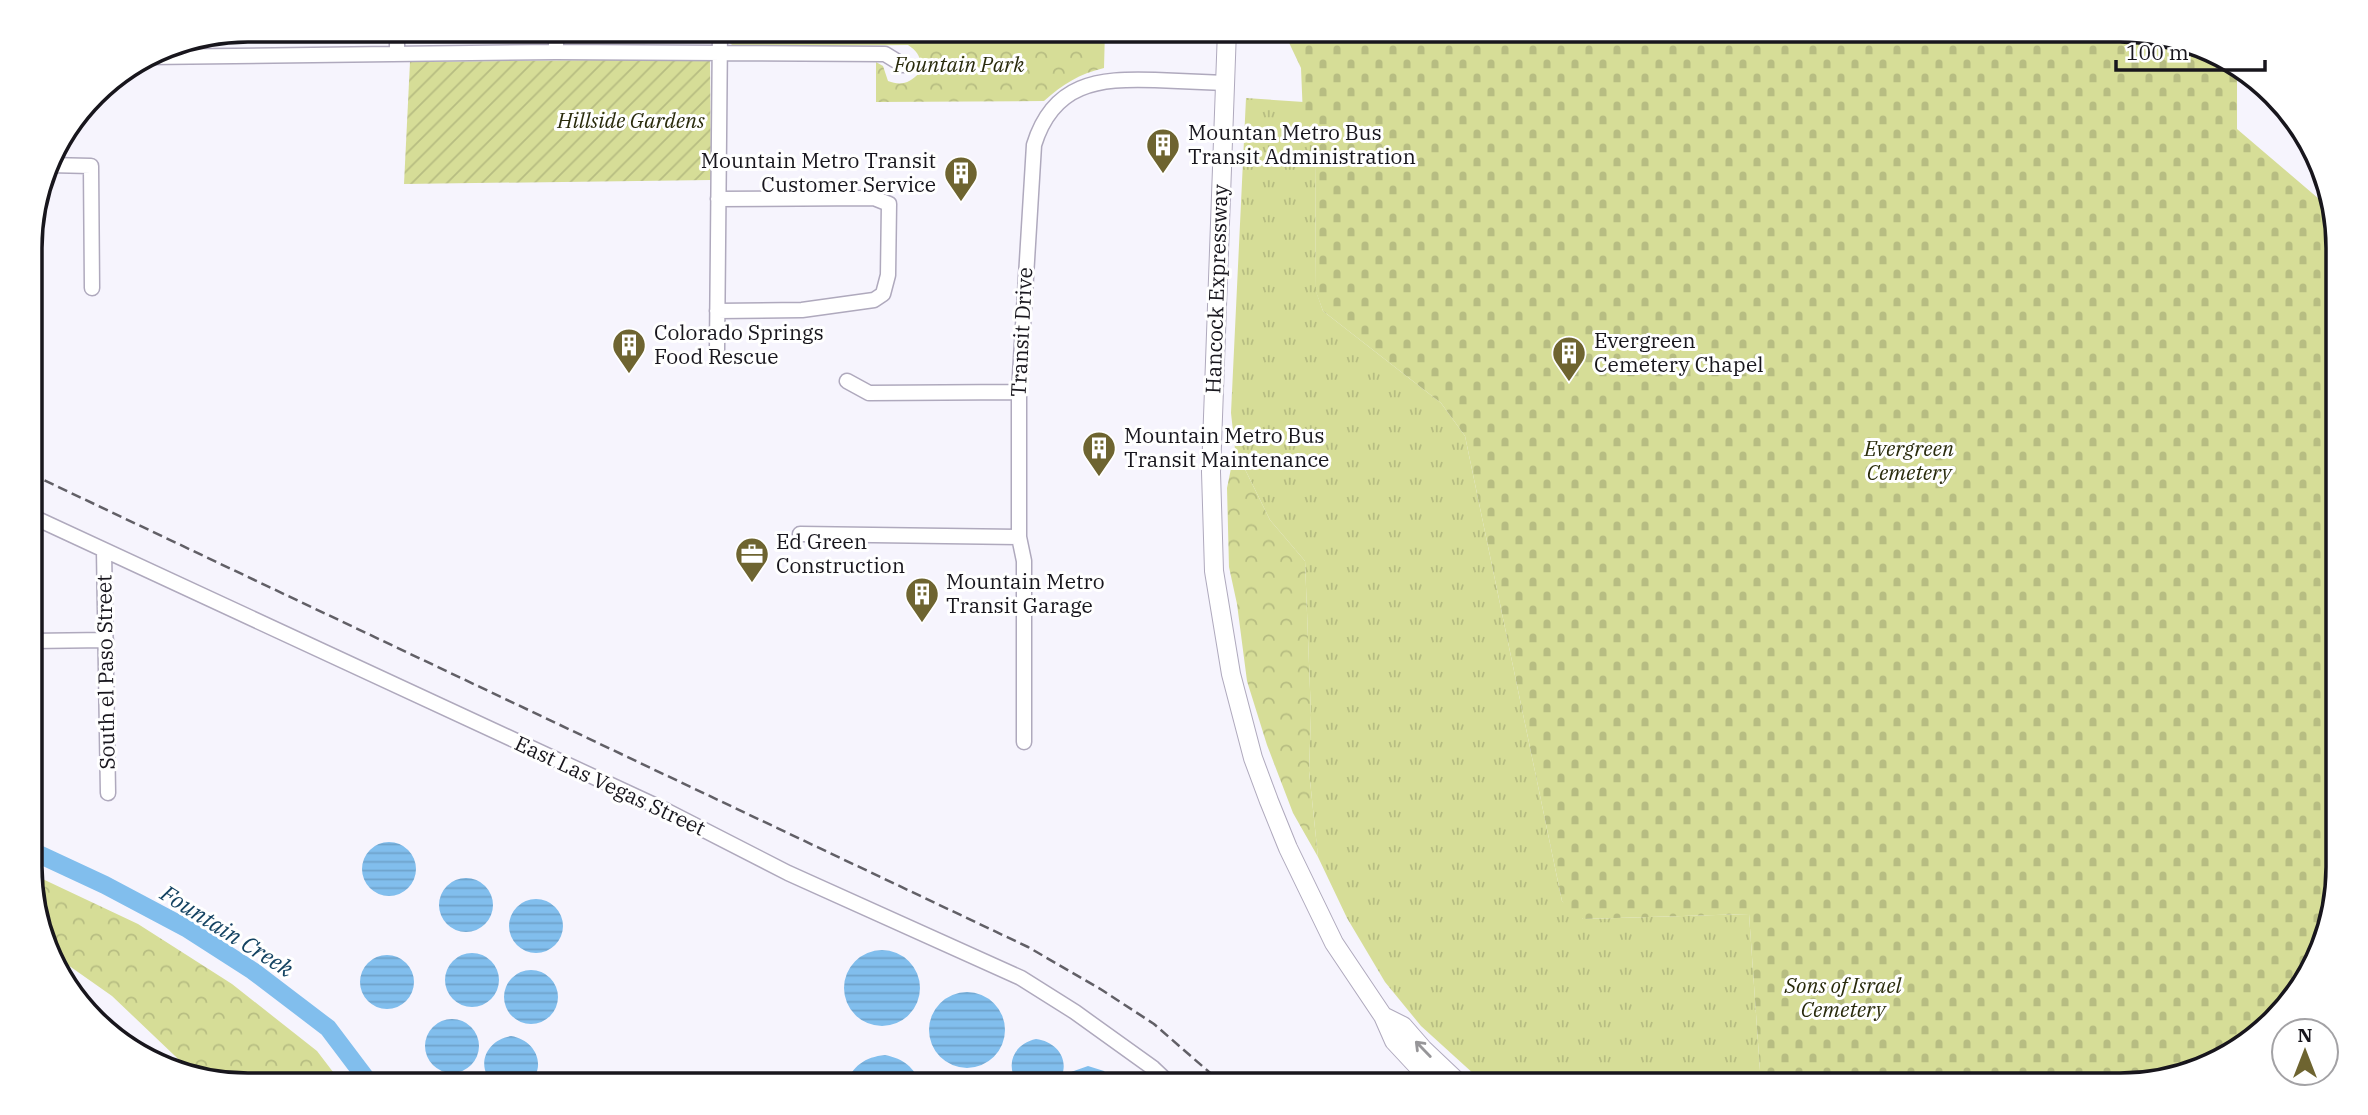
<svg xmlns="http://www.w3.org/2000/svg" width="2368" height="1115" font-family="'IBM Plex Serif',serif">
  <defs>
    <pattern id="grass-tufts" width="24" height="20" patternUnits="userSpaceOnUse" patternTransform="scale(1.75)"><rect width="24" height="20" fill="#d6dd97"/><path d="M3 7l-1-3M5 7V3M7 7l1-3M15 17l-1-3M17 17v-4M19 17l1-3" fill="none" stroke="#b7bd82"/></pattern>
    <pattern id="forest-crowns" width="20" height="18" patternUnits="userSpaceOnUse" patternTransform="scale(1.75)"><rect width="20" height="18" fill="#d6dd97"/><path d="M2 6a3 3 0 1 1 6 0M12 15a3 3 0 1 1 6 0" fill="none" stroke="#b7bd82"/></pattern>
    <pattern id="cemetery-stones" width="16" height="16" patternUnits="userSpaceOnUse" patternTransform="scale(1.75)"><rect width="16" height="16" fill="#d6dd97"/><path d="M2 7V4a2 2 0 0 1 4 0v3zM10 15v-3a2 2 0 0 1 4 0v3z" fill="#b7bd82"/></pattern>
    <pattern id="garden-furrows" width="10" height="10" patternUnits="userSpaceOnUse" patternTransform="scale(1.75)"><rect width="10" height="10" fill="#d6dd97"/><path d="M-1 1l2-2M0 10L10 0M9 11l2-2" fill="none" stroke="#b7bd82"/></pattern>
    <pattern id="water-rules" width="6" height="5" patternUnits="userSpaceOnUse" patternTransform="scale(1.75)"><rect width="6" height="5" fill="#81beed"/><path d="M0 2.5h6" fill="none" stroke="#6fa3cb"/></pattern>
  </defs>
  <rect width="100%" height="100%" fill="#f6f4fd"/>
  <!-- grass -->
  <path fill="url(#grass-tufts)" d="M 1246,98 L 1304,102 L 1315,146 L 1316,291 L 1323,311 L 1441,403 L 1465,436 L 1562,901 L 1583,919 L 1749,914 L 1761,1085 L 1486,1085 L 1421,1026 L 1385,982 L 1347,918 L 1318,857 L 1309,771 L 1311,715 L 1305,561 L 1270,520 L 1235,449 L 1231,413 Z"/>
  <!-- forest -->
  <path fill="url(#forest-crowns)" d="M 729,30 L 1105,30 L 1104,68 C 1079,74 1063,84 1044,101 L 876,102 L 876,62 L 883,66 L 888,81 C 901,86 910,83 919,73 C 922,60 920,53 908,45 L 734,47 L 730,43 Z
    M 1235,449 L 1270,520 L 1305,561 L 1311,715 L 1309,771 L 1318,857 L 1293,813 L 1267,745 L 1247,681 L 1237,604 L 1229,567 L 1227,488 Z
    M 32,874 L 138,924 L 232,984 L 317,1051 L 343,1085 L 248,1085 L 195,1075 L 112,996 L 58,958 L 32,896 Z"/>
  <!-- cemetery -->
  <path fill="url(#cemetery-stones)" d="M 1283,30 L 2120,30 L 2204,47 L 2237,72 L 2237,129 L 2333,211 L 2336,220 L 2338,867 L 2321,951 L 2293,1000 L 2241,1048 L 2134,1085 L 1761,1085 L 1749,914 L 1583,919 L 1571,913 L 1562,901 L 1465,436 L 1441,403 L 1323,311 L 1316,292 L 1315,146 L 1304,141 L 1301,68 Z"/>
  <!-- garden -->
  <path fill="url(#garden-furrows)" d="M 710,59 L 711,180 L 404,184 L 410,62 Z"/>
  <!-- water -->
  <path fill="url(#water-rules)" d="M362 869a27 27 0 1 1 54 0a27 27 0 1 1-54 0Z
    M439 905a27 27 0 1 1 54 0a27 27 0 1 1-54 0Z
    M509 926a27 27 0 1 1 54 0a27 27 0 1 1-54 0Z
    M844 988a38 38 0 1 1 76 0a38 38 0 1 1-76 0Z
    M445 980a27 27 0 1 1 54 0a27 27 0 1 1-54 0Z
    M360 982a27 27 0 1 1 54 0a27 27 0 1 1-54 0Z
    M504 997a27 27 0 1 1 54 0a27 27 0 1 1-54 0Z
    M929 1030a38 38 0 1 1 76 0a38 38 0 1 1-76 0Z
    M425 1046a27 27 0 1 1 54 0a27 27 0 1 1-54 0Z
    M 511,1036 C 536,1040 548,1067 528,1085 L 495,1085 C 474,1067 486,1040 511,1036 Z
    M 1036,1039 C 1060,1042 1073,1065 1056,1085 L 1019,1085 C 1004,1066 1013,1044 1036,1039 Z
    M 885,1055 C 904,1059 914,1067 921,1085 L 846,1085 C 852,1066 865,1057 885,1055 Z
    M 1088,1066 L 1104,1071 L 1115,1085 L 1064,1085 L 1071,1072 Z"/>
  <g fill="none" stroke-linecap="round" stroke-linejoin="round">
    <!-- river -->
    <path stroke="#81beed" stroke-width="18" d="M 32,851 L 105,885 L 186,928 L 253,971 L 328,1028 L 371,1085"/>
    <!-- minor casing -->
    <g stroke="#afa9bd" stroke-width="17">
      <path id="minor" d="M 556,52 L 556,30
        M 397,54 L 397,30
        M 147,57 L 556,52 L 885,54 L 903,65
        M 49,165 L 91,166 L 92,288
        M 717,311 L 802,310 L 874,300 L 883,294 L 888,275 L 889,204 L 874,198 L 718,199
        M 717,350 L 720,30
        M 847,381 L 869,393 L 1019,392
        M 31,516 L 665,810 L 788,873 L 1021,978 L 1075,1012 L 1153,1068 L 1171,1085
        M 800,534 L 1019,537
        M 104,550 L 108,793
        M 31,641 L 106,640
        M 1024,742 L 1024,561 L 1019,537 L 1019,392 L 1034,145 C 1053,83 1098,78 1155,80 C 1178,81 1202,82 1225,83"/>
    </g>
    <!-- major casing -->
    <g stroke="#afa9bd" stroke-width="20">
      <path id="major" d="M 1227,30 L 1211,472 L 1214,571 L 1231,674 L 1253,758 L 1269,801 L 1288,848 L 1334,943 L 1383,1016 L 1394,1041 L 1435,1085
        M 1383,1016 L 1403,1026 L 1423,1049 L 1461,1085"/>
    </g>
    <!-- minor -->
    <use href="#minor" stroke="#fff" stroke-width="14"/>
    <!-- major -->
    <use href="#major" stroke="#fff" stroke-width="18"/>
    <!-- rail -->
    <path stroke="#615f66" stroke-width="2.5" stroke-dasharray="10 5" stroke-linecap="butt" d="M 31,474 L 1028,947 L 1102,990 L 1154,1024 L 1224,1085"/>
  </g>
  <!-- one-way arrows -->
  <defs><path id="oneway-shaft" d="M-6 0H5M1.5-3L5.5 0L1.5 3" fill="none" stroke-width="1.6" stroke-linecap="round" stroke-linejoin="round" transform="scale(1.75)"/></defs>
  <use stroke="#979699" href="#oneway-shaft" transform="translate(1423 1049) rotate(-134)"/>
  <!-- icons -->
  <defs>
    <g id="building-pin" transform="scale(1.75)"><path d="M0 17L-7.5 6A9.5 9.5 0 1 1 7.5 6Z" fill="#6e6430" stroke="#fff"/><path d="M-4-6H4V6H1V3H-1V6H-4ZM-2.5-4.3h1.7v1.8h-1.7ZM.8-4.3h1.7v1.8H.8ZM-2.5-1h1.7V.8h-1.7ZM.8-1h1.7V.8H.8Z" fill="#fff"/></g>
    <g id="office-pin" transform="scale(1.75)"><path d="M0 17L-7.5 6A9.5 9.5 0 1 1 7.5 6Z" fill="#6e6430" stroke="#fff"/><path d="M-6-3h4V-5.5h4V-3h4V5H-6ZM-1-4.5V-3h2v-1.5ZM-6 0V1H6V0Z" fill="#fff"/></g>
  </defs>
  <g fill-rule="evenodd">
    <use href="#building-pin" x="1163" y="145"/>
    <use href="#building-pin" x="961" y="173"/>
    <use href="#building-pin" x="629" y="345"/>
    <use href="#building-pin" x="1569" y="353"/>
    <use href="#building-pin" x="1099" y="448"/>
    <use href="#office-pin" x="752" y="554"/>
    <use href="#building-pin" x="922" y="594"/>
  </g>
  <g text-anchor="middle" stroke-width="6" stroke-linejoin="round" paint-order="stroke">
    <!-- park labels -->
    <g font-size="21" font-style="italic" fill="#292b0c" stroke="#fff">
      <text x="959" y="72">Fountain Park</text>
      <text x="631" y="128">Hillside Gardens</text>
      <text x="1909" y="456">Evergreen<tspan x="1909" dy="24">Cemetery</tspan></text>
      <text x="1843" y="993">Sons of Israel<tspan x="1843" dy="24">Cemetery</tspan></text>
    </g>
    <!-- poi labels -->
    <g font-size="21" fill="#18161d" stroke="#fff" text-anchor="start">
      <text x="1188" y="140">Mountan Metro Bus<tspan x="1188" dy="24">Transit Administration</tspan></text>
      <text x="936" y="168" text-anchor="end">Mountain Metro Transit<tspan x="936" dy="24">Customer Service</tspan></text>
      <text x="654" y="340">Colorado Springs<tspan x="654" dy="24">Food Rescue</tspan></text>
      <text x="1594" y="348">Evergreen<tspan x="1594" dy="24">Cemetery Chapel</tspan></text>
      <text x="1124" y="443">Mountain Metro Bus<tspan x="1124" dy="24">Transit Maintenance</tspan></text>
      <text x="776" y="549">Ed Green<tspan x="776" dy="24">Construction</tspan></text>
      <text x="946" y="589">Mountain Metro<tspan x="946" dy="24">Transit Garage</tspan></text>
    </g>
    <!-- street labels -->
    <g font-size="21" fill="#18161d" stroke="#fff">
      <text transform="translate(1217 289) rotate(-88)" y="7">Hancock Expressway</text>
      <text transform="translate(1022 332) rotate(-87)" y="7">Transit Drive</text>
      <text transform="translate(106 672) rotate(-91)" y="7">South el Paso Street</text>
      <text transform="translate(610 786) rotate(25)" y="7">East Las Vegas Street</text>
    </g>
    <!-- water labels -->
    <g font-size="23" font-style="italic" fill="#144362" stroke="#fff">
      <text transform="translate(227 931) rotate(32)" y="8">Fountain Creek</text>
    </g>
  </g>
  <!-- crop -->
  <path d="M0 0H2368V1115H0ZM248 42H2120A206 206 0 0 1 2326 248V867A206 206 0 0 1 2120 1073H248A206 206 0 0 1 42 867V248A206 206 0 0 1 248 42Z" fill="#fff" fill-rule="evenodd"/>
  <path fill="none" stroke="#18161d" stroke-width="3.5" d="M248 42H2120A206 206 0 0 1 2326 248V867A206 206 0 0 1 2120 1073H248A206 206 0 0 1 42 867V248A206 206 0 0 1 248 42Z"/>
  <!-- north arrow -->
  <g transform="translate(2305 1052)"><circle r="33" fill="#ffffff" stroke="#a3a2a5" stroke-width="2"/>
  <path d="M0-5L12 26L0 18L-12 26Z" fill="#6e6430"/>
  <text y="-10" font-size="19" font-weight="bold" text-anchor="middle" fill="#18161d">N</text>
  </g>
  <!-- scale -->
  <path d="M2116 60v10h149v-10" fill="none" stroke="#18161d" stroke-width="3.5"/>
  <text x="2126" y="60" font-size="21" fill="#18161d" stroke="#ffffff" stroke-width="5" paint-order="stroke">100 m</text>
</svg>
